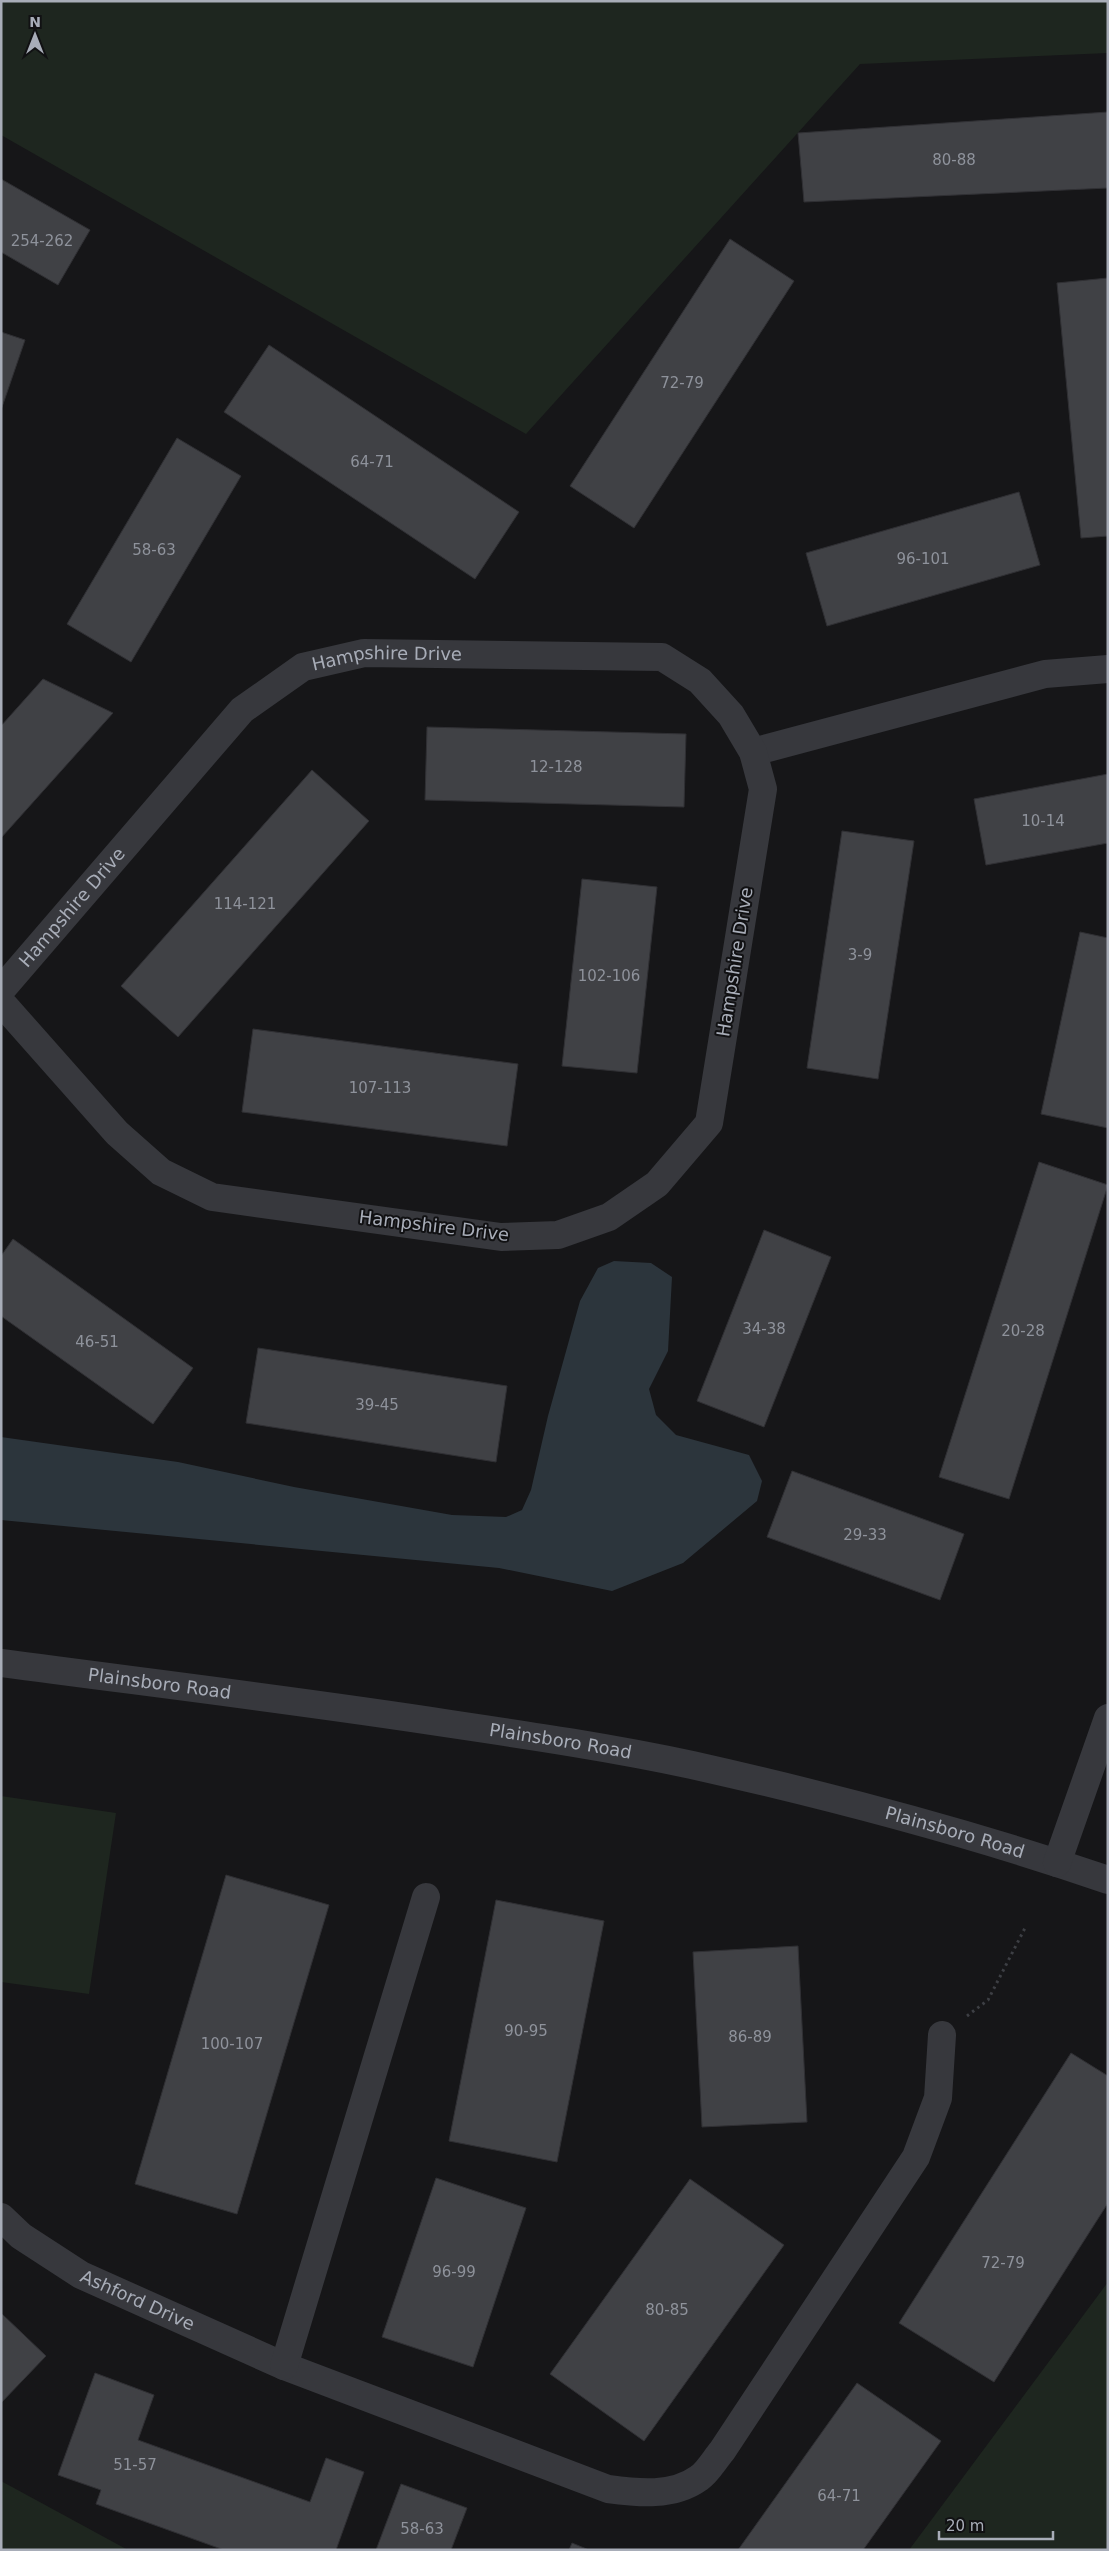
<svg xmlns="http://www.w3.org/2000/svg" width="1109" height="2551" font-family="'DejaVu Sans',sans-serif">
  <rect width="100%" height="100%" fill="#161618"/>
  <!-- green -->
  <path fill="#1e261f" d="M 1,1 L 1108,1 L 1108,53 L 860,64 L 526,434 L 1,135 Z
    M 1,1796 L 116,1813 L 89,1994 L 1,1982 Z
    M 1108,2282 L 1108,2550 L 909,2550 Z
    M 1,2481 L 128,2550 L 1,2550 Z"/>
  <!-- water -->
  <path fill="#2c353c" d="M 614,1261 L 651,1263 L 672,1277 L 668,1351 L 649,1389 L 656,1415 L 676,1435 L 749,1455 L 762,1481 L 757,1501 L 683,1563 L 612,1591 L 499,1568 L 1,1520 L 1,1437 L 178,1462 L 294,1487 L 452,1515 L 506,1517 L 522,1510 L 531,1490 L 548,1416 L 580,1301 L 598,1268 Z"/>
  <!-- building -->
  <path fill="#404145" stroke="#303034" d="M 1108,112 L 1108,188 L 804,202 L 798,133 Z
    M 1,179 L 90,230 L 58,285 L 1,252 Z
    M 730,239 L 794,281 L 634,528 L 570,486 Z
    M 1108,278 L 1108,536 L 1081,538 L 1057,283 Z
    M 1,332 L 25,340 L 1,410 Z
    M 269,345 L 519,512 L 475,579 L 224,412 Z
    M 177,438 L 241,476 L 131,662 L 67,624 Z
    M 1019,492 L 1040,565 L 827,626 L 806,553 Z
    M 43,679 L 113,713 L 1,838 L 1,726 Z
    M 427,727 L 686,734 L 684,807 L 425,800 Z
    M 312,770 L 369,821 L 178,1037 L 121,986 Z
    M 1108,774 L 1108,843 L 986,865 L 974,799 Z
    M 842,831 L 914,841 L 878,1079 L 807,1068 Z
    M 582,879 L 657,887 L 637,1073 L 562,1066 Z
    M 1080,932 L 1108,938 L 1108,1128 L 1041,1114 Z
    M 253,1029 L 518,1064 L 507,1146 L 242,1112 Z
    M 1039,1162 L 1108,1185 L 1009,1499 L 939,1477 Z
    M 764,1230 L 831,1257 L 764,1427 L 697,1401 Z
    M 13,1239 L 193,1368 L 153,1424 L 1,1316 L 1,1256 Z
    M 258,1348 L 507,1386 L 496,1462 L 246,1423 Z
    M 792,1471 L 964,1534 L 940,1600 L 767,1537 Z
    M 226,1875 L 329,1905 L 237,2214 L 135,2184 Z
    M 496,1900 L 604,1921 L 557,2162 L 449,2141 Z
    M 798,1946 L 807,2122 L 702,2127 L 693,1952 Z
    M 1071,2053 L 1108,2076 L 1108,2203 L 994,2382 L 899,2323 Z
    M 436,2178 L 526,2208 L 473,2367 L 382,2337 Z
    M 690,2179 L 784,2245 L 644,2441 L 550,2374 Z
    M 1,2313 L 46,2356 L 1,2403 Z
    M 95,2373 L 154,2395 L 138,2440 L 310,2502 L 326,2458 L 364,2472 L 336,2550 L 224,2550 L 96,2504 L 101,2490 L 58,2475 Z
    M 857,2383 L 941,2441 L 863,2550 L 738,2550 Z
    M 401,2484 L 467,2508 L 451,2550 L 376,2550 Z
    M 572,2543 L 589,2550 L 569,2550 Z"/>
  <g fill="none" stroke-linecap="round" stroke-linejoin="round">
    <!-- path -->
    <path stroke="#3d3f44" stroke-width="3" stroke-dasharray="2.5 4" stroke-linecap="butt" d="M 967,2016 L 988,2000 L 1026,1926"/>
    <!-- minor -->
    <g stroke="#37383d" stroke-width="28">
      <path d="M 753,752 L 1045,674 L 1108,669"/>
      <path id="s1" d="M 1,990 L 242,710 L 303,667 L 364,653 L 662,657 L 700,681 L 731,715 L 753,752 L 763,789 L 709,1123 L 657,1184 L 609,1217 L 558,1235 L 501,1237 L 212,1197 L 161,1172 L 117,1133 L 1,1002"/>
      <path id="s2" d="M 1,1663 C 151,1683 302,1701 451,1724 C 532,1736 613,1748 692,1765 C 830,1796 974,1834 1108,1880"/>
      <path d="M 1057,1863 L 1108,1718"/>
      <path id="s3" d="M 1,2217 L 21,2236 L 81,2275 L 284,2366 L 608,2489 C 638,2493 673,2497 699,2478 C 708,2472 715,2459 722,2451 L 916,2157 L 938,2098 L 942,2035"/>
      <path d="M 284,2366 L 426,1897"/>
    </g>
  </g>
  <g text-anchor="middle" stroke-width="4" stroke-linejoin="round" paint-order="stroke">
    <!-- number labels -->
    <g font-size="15" fill="#8e929b">
      <text x="954" y="165">80-88</text>
      <text x="42" y="246">254-262</text>
      <text x="682" y="388">72-79</text>
      <text x="372" y="467">64-71</text>
      <text x="154" y="555">58-63</text>
      <text x="923" y="564">96-101</text>
      <text x="556" y="772">12-128</text>
      <text x="1043" y="826">10-14</text>
      <text x="245" y="909">114-121</text>
      <text x="860" y="960">3-9</text>
      <text x="609" y="981">102-106</text>
      <text x="380" y="1093">107-113</text>
      <text x="764" y="1334">34-38</text>
      <text x="1023" y="1336">20-28</text>
      <text x="97" y="1347">46-51</text>
      <text x="377" y="1410">39-45</text>
      <text x="865" y="1540">29-33</text>
      <text x="526" y="2036">90-95</text>
      <text x="750" y="2042">86-89</text>
      <text x="232" y="2049">100-107</text>
      <text x="1003" y="2268">72-79</text>
      <text x="454" y="2277">96-99</text>
      <text x="667" y="2315">80-85</text>
      <text x="135" y="2470">51-57</text>
      <text x="839" y="2501">64-71</text>
      <text x="422" y="2534">58-63</text>
    </g>
    <!-- street labels -->
    <g font-size="18" fill="#a8adb8" stroke="#111113">
      <text dy="6" stroke="none"><textPath href="#s1" startOffset="529">Hampshire Drive</textPath></text>
      <text dy="6" stroke="none"><textPath href="#s1" startOffset="109">Hampshire Drive</textPath></text>
      <text transform="translate(735 962) rotate(-81)" y="6">Hampshire Drive</text>
      <text transform="translate(434 1226) rotate(7)" y="6">Hampshire Drive</text>
      <text dy="6" stroke="none"><textPath href="#s2" startOffset="160">Plainsboro Road</textPath></text>
      <text dy="6" stroke="none"><textPath href="#s2" startOffset="565">Plainsboro Road</textPath></text>
      <text dy="6" stroke="none"><textPath href="#s2" startOffset="970">Plainsboro Road</textPath></text>
      <text dy="6" stroke="none"><textPath href="#s3" startOffset="161">Ashford Drive</textPath></text>
    </g>
  </g>
  <!-- border -->
  <rect width="1109" height="2551" fill="none" stroke="#a8adb8" stroke-width="5"/>
  <!-- north arrow -->
  <g transform="translate(35 35)" stroke="#111113" stroke-width="4" paint-order="stroke">
  <path d="M0-4L9 19L0 12L-9 19Z" fill="#a8adb8"/>
  <text y="-8" font-size="14" font-weight="bold" text-anchor="middle" fill="#a8adb8">N</text>
  </g>
  <!-- scale -->
  <path d="M939 2531v8h114v-8" fill="none" stroke="#a8adb8" stroke-width="2.5"/>
  <text x="946" y="2531" font-size="15" fill="#a8adb8" stroke="#111113" stroke-width="4" paint-order="stroke">20 m</text>
</svg>
